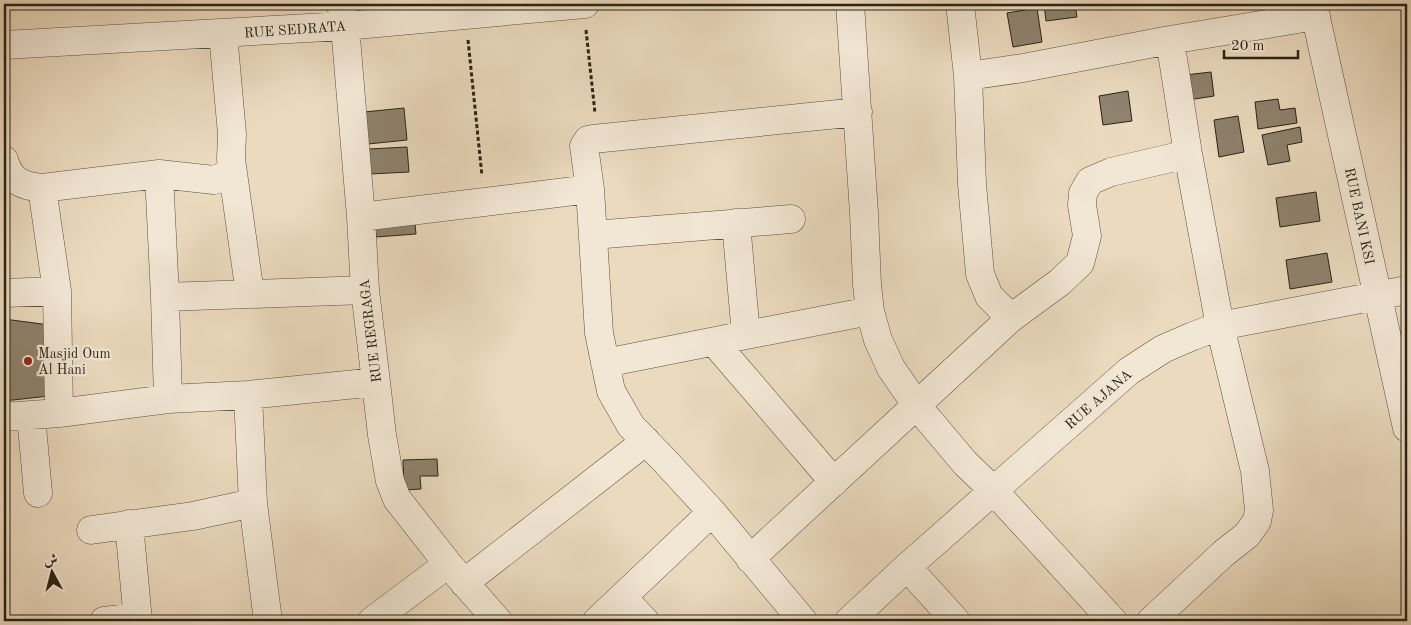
<svg xmlns="http://www.w3.org/2000/svg" width="1411" height="625" font-family="'Old Standard TT',Amiri,serif">
  <rect width="100%" height="100%" fill="#ebdabe"/>
  <filter id="stains"><feTurbulence type="fractalNoise" baseFrequency=".004" numOctaves="4"/><feColorMatrix values="0 0 0 0 .2 0 0 0 0 .09 0 0 0 0 .02 0 0 0 .5 -.17"/></filter>
  <radialGradient id="worn" r=".72"><stop offset=".6" stop-color="#630" stop-opacity="0"/><stop offset="1" stop-color="#630" stop-opacity=".3"/></radialGradient>
  <!-- building -->
  <path fill="#8f826e" stroke="#2b2317" d="M 1044,4 L 1075,4 L 1077,17 L 1046,21 Z
    M 1037,8 L 1042,42 L 1013,47 L 1007,13 Z
    M 1211,72 L 1214,96 L 1188,100 L 1185,75 Z
    M 1128,91 L 1132,121 L 1103,125 L 1099,96 Z
    M 1278,99 L 1280,110 L 1295,108 L 1297,123 L 1258,129 L 1255,102 Z
    M 404,108 L 407,140 L 368,144 L 364,112 Z
    M 1238,116 L 1244,152 L 1219,157 L 1214,120 Z
    M 1300,127 L 1302,142 L 1287,145 L 1290,161 L 1268,165 L 1262,135 Z
    M 407,147 L 409,172 L 370,174 L 369,149 Z
    M 1316,192 L 1320,221 L 1280,227 L 1276,198 Z
    M 414,214 L 416,234 L 376,237 L 374,218 Z
    M 1327,253 L 1332,282 L 1290,289 L 1286,260 Z
    M 4,319 L 57,326 L 49,396 L 4,401 Z
    M 437,459 L 438,476 L 420,476 L 421,489 L 404,490 L 403,460 Z"/>
  <g fill="none" stroke-linecap="round" stroke-linejoin="round">
    <!-- minor casing -->
    <g stroke="#5b5141" stroke-width="29">
      <path id="minor" d="M 341,4 L 345,26 L 361,217 L 365,290 L 376,382 L 382,435 L 390,481 L 397,499 L 448,564 L 498,621
        M 850,4 L 864,213 L 867,285 L 870,311 L 878,340 L 891,368 L 917,406 L 965,463 L 993,490 L 1113,621
        M 960,4 L 968,76 L 972,184 L 980,274 L 989,296 L 1011,318
        M 1313,4 L 1407,428
        M 223,34 L 232,134 L 231,159 L 250,294
        M 4,45 L 345,26 L 585,4
        M 968,76 L 1023,68 L 1170,40 L 1316,16
        M 4,160 C 10,181 22,186 42,188 L 159,174 L 214,180 L 233,173
        M 159,174 L 165,297 L 168,399
        M 42,188 L 57,291 L 59,413
        M 361,217 L 590,189
        M 593,235 L 791,219
        M 4,293 L 57,291
        M 165,297 L 365,290
        M 746,335 L 870,311
        M 714,342 L 834,482
        M 605,363 L 746,335 L 736,223
        M 248,395 L 253,503 L 268,621
        M 31,415 L 38,493
        M 4,417 L 59,413 L 168,399 L 248,395 L 376,382
        M 129,524 L 138,621
        M 91,530 L 193,516 L 253,503
        M 750,559 L 1011,318 L 1060,282 L 1080,263 L 1087,236 L 1082,205 L 1083,193 L 1090,181 L 1111,172 L 1188,154
        M 907,567 L 956,621
        M 464,583 L 646,441
        M 623,598 L 645,621
        M 104,621 L 138,617
        M 372,621 L 448,564
        M 597,621 L 712,512
        M 803,621 L 712,512 L 665,461 L 631,426 L 611,391 L 599,333 L 590,189 L 584,146 L 588,140 L 593,139 L 858,112
        M 849,621 L 907,567 L 1129,371 L 1163,349 L 1193,336 L 1220,326 L 1407,290
        M 1151,621 L 1224,553 L 1247,535 L 1257,521 L 1259,510 L 1255,471 L 1220,326 L 1188,154 L 1170,40"/>
    </g>
    <!-- path -->
    <path stroke="#2b2317" stroke-width="3" stroke-dasharray="4 2.5" stroke-linecap="butt" d="M 586,30 L 595,113
      M 468,40 L 482,176"/>
    <!-- minor -->
    <use href="#minor" stroke="#f2e7d5" stroke-width="28"/>
  </g>
  <!-- markers -->
  <circle fill="#8f2418" stroke="#f2e7d5" stroke-width="2" cx="28" cy="361" r="5"/>
  <g text-anchor="middle" stroke-width="4.5" stroke-linejoin="round" paint-order="stroke">
    <!-- street labels -->
    <g font-size="14" fill="#2b2317" stroke="#f2e7d5">
      <text transform="translate(295 29) rotate(-4)" y="5">RUE SEDRATA</text>
      <text transform="translate(1360 216) rotate(78)" y="5">RUE BANI KSI</text>
      <text transform="translate(370 331) rotate(-97)" y="5">RUE REGRAGA</text>
      <text transform="translate(1098 399) rotate(-41)" y="5">RUE AJANA</text>
    </g>
    <!-- poi labels -->
    <g font-size="14" fill="#2b2317" stroke="#f2e7d5" text-anchor="start">
      <text x="38" y="358">Masjid Oum<tspan x="38" dy="16">Al Hani</tspan></text>
    </g>
  </g>
  <!-- margin -->
  <rect width="1411" height="625" fill="none" stroke="#ebdabe" stroke-width="20"/>
  <rect x="5" y="5" width="1401" height="615" fill="none" stroke="#2b2317" stroke-width="2.5"/>
  <rect x="10" y="10" width="1391" height="605" fill="none" stroke="#2b2317"/>
  <!-- north arrow -->
  <g transform="translate(52 572) rotate(353)" stroke="#f2e7d5" stroke-width="4" paint-order="stroke">
  <path d="M0-4L9 19L0 12L-9 19Z" fill="#2b2317"/>
  <text y="-8" font-size="14" font-weight="bold" text-anchor="middle" fill="#2b2317">ش</text>
  </g>
  <!-- scale -->
  <path d="M1224 50v8h74v-8" fill="none" stroke="#2b2317" stroke-width="2.5"/>
  <text x="1231" y="50" font-size="15" fill="#2b2317" stroke="#f2e7d5" stroke-width="4" paint-order="stroke">20 m</text>
  <rect width="100%" height="100%" filter="url(#stains)"/>
  <rect width="100%" height="100%" fill="url(#worn)"/>
</svg>
